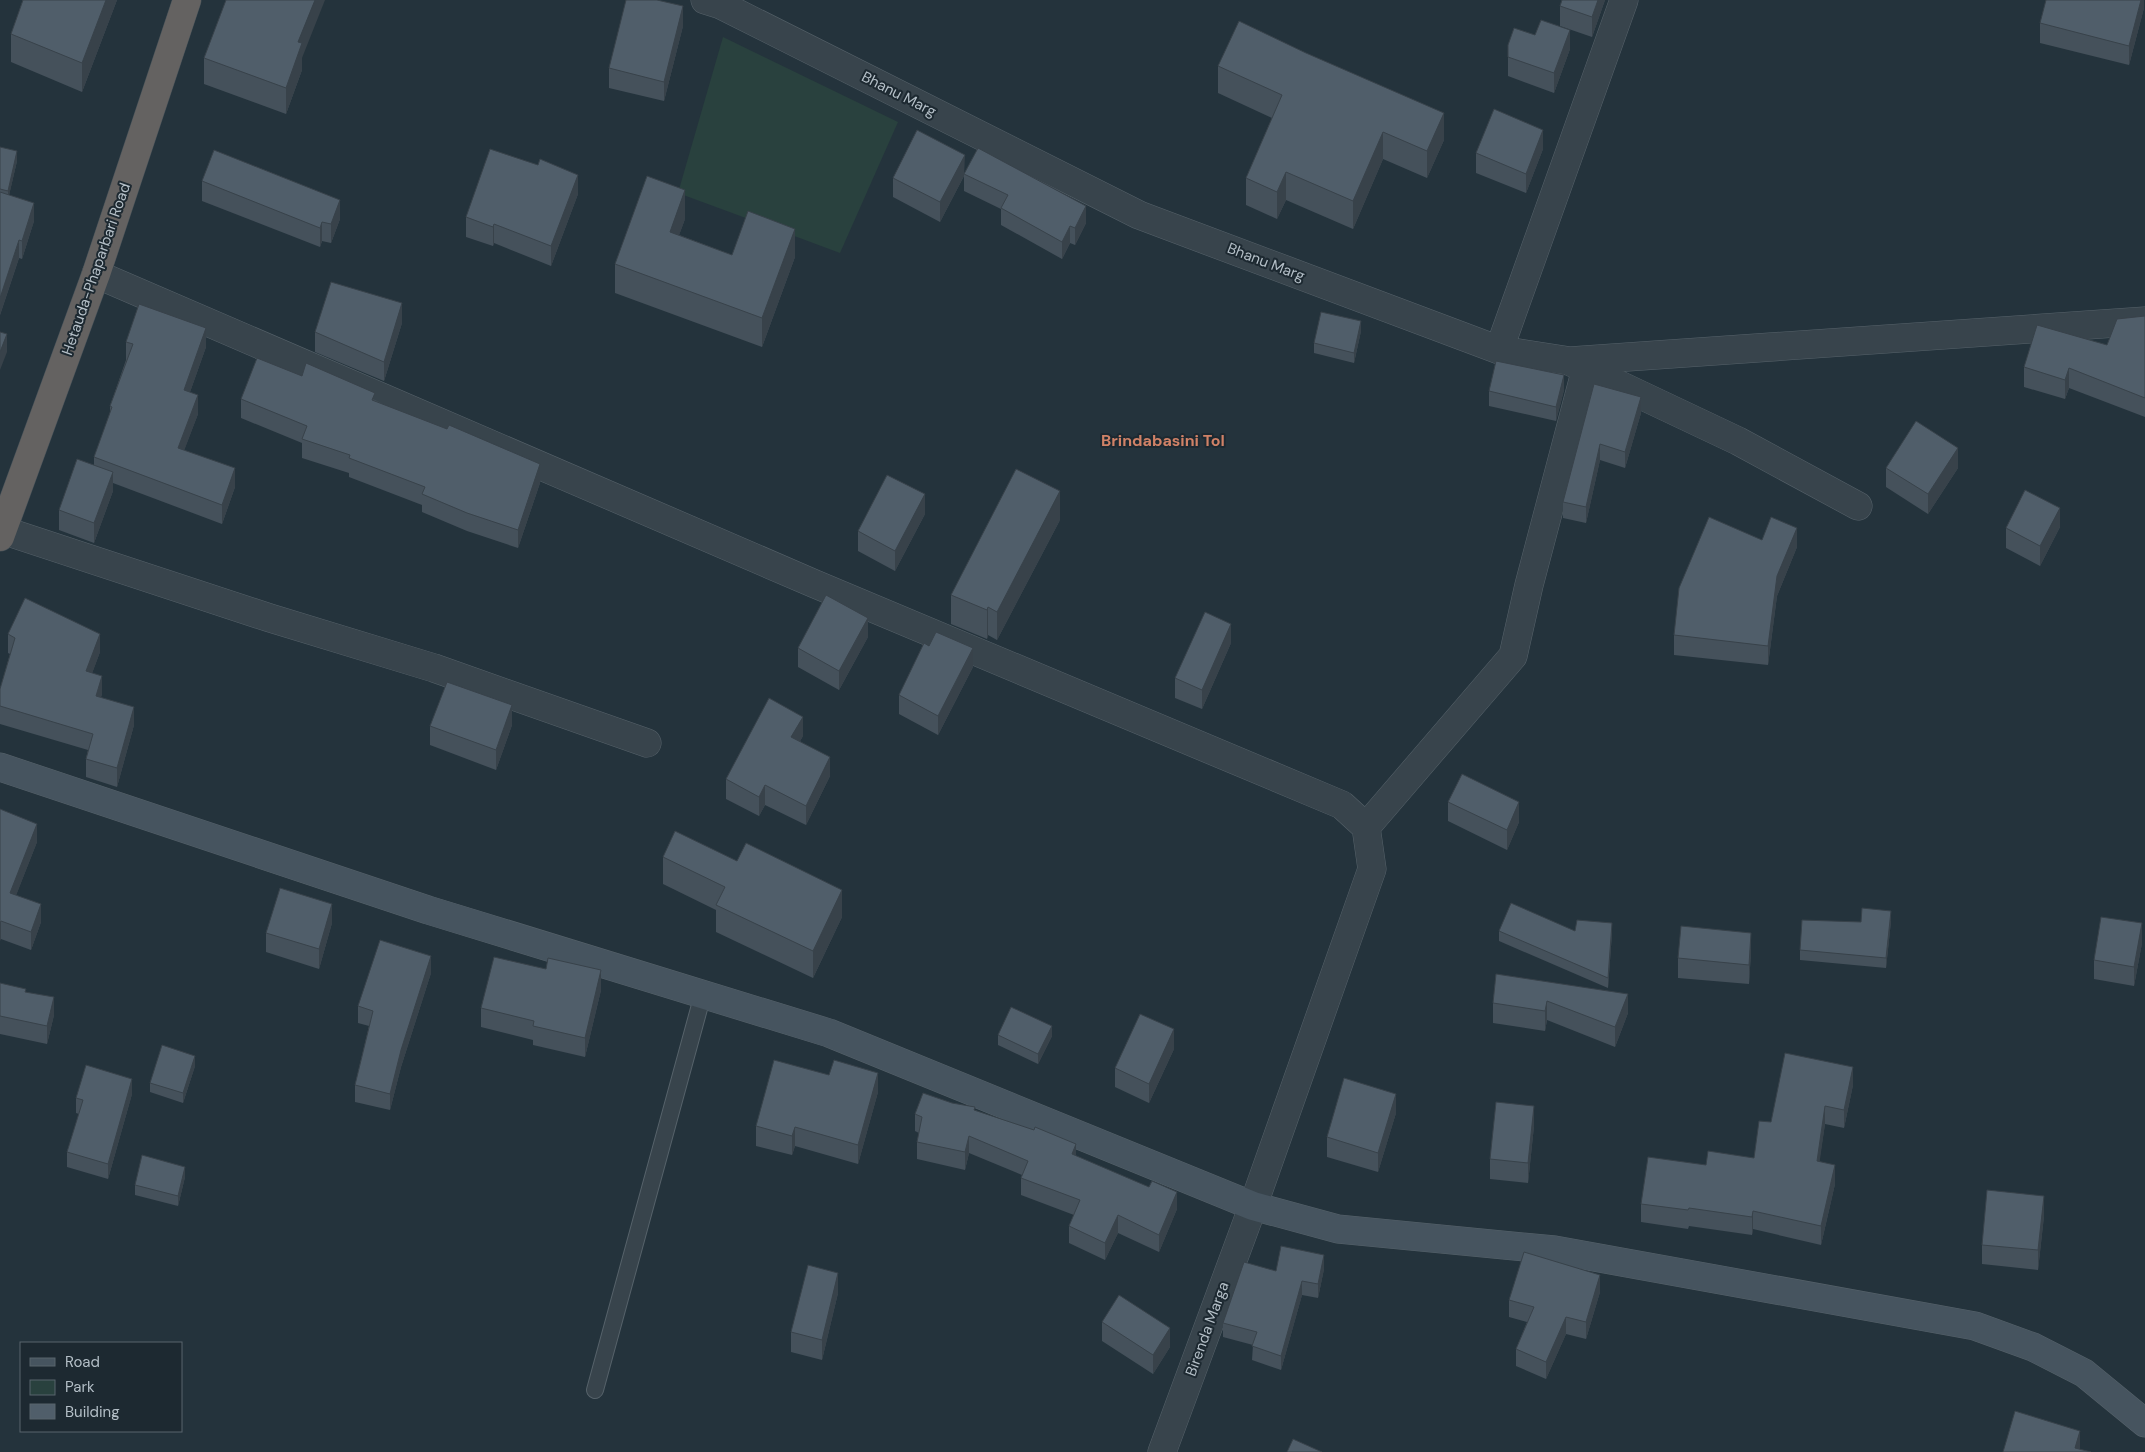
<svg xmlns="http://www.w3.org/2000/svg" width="2145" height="1452" font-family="'DM Sans',sans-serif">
  <rect width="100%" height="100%" fill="#24333c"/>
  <!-- green -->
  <path fill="#29413e" d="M 723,37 L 898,122 L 840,253 L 678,193 Z"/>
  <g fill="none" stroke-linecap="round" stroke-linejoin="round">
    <!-- service casing -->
    <g stroke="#56626a" stroke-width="18">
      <path id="service" d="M 595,1390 L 703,994"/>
    </g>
    <!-- minor casing -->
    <g stroke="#56626a" stroke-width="29">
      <path id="minor" d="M 705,0 L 721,5 L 1139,215 L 1499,350 L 1624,0
        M 96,274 L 815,584 L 1342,805 L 1366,827 L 1372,869 L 1253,1206 L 1162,1452
        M 1499,350 L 1570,361 L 2145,321
        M 1571,362 L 1738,441 L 1858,506
        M 2,530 L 270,618 L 434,668 L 647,743
        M 1366,827 L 1513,656 L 1529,585 L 1586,369"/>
    </g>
    <!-- secondary casing -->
    <g stroke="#56626a" stroke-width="29">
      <path id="secondary" d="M 0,767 L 428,910 L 829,1033 L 1253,1206 L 1338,1229 L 1555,1250 L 1975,1326 L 2033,1347 L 2084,1373 L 2145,1423"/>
    </g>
    <!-- trunk casing -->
    <g stroke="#434f57" stroke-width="29">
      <path id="trunk" d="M 0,537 L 96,274 L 187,0"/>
    </g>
    <!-- service -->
    <use href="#service" stroke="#38444c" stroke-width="16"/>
    <!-- minor -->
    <use href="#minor" stroke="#38444c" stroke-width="28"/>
    <!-- secondary -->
    <use href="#secondary" stroke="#46545f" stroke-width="28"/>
    <!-- trunk -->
    <use href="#trunk" stroke="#646261" stroke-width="28"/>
  </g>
  <!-- wall -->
  <path fill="#45515b" d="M 23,0 L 117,0 L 82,92 L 11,62 L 11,34 Z
    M 1605,0 L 1592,37 L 1560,26 L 1560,6 Z
    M 2144,0 L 2144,8 L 2129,65 L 2040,43 L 2040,23 Z
    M 683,26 L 664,101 L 609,88 L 609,68 Z
    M 1508,45 L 1570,49 L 1554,93 L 1508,76 Z
    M 204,58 L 302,58 L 302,70 L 286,114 L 204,84 Z
    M 1218,66 L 1444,140 L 1427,178 L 1383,159 L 1353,229 L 1286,200 L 1277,219 L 1246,205 L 1246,178 L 1272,118 L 1218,93 Z
    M 0,147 L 17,161 L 9,195 L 34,221 L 22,259 L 19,258 L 0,315 Z
    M 1543,149 L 1526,193 L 1476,173 L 1476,153 Z
    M 965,173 L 1086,223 L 1075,245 L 1070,243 L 1062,259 L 1001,225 L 1001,209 L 964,191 L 964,176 L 940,222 L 893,197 L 893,178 Z
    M 202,181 L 340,219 L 331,243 L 322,241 L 320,247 L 202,201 Z
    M 578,194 L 551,266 L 494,243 L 493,246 L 466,237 L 466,217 Z
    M 685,219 L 679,235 L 732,255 L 795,257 L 762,347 L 615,293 L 615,264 Z
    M 2145,316 L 2145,417 L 2069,388 L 2065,399 L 2024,387 L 2024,367 L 2107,345 Z
    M 402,323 L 384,381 L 315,352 L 315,332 Z
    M 1361,331 L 1354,363 L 1314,353 L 1314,343 Z
    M 126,342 L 206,347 L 190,392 L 198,414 L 184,450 L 235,487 L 222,524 L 113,483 L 113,491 L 94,543 L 59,530 L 59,510 L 94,465 L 94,457 L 110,415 L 110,406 L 126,360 Z
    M 302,376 L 375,400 L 540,483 L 518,548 L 467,531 L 422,512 L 422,505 L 349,477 L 349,473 L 302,458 L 302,443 L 241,418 L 241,399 Z
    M 1594,384 L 1641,413 L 1625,468 L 1600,460 L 1586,523 L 1563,518 L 1563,502 Z
    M 1564,390 L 1556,421 L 1489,406 L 1489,391 Z
    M 1886,468 L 1958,468 L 1928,514 L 1886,487 Z
    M 925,514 L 895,571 L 858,551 L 858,531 Z
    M 1060,520 L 997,640 L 988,635 L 987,639 L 951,624 L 951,595 Z
    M 2060,527 L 2040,566 L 2006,548 L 2006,528 Z
    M 1762,540 L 1797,547 L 1777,596 L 1768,665 L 1674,655 L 1674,635 Z
    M 8,634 L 100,652 L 92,673 L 102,694 L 101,697 L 134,725 L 117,787 L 86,777 L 86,759 L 88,750 L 0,724 L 0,689 L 10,654 L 8,653 Z
    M 868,637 L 839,690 L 798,667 L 798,648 Z
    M 1231,643 L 1202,709 L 1175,698 L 1175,678 Z
    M 929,646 L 973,667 L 938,735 L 899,714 L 899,695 Z
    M 512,725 L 496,770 L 430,745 L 430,726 Z
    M 803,736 L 800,741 L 830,776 L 806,825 L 765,805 L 759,816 L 726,799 L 726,779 Z
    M 1448,802 L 1519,822 L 1507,850 L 1448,821 Z
    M 0,809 L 37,842 L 16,895 L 41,922 L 31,950 L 1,939 Z
    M 663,857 L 737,861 L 842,917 L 813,978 L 716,932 L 716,910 L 663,884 Z
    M 1891,921 L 1886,968 L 1800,960 L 1800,950 L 1861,922 Z
    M 332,923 L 319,969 L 266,952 L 266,933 Z
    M 1499,931 L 1575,931 L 1612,933 L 1608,988 L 1499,941 Z
    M 2142,943 L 2134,986 L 2094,979 L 2094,960 Z
    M 1751,952 L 1749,984 L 1678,978 L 1678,958 Z
    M 431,973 L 401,1067 L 390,1110 L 355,1102 L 355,1085 L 369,1026 L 358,1023 L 358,1006 Z
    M 1496,974 L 1628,1013 L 1615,1047 L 1547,1020 L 1545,1031 L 1493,1023 L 1493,1003 Z
    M 0,983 L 26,992 L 54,1015 L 47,1044 L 0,1034 Z
    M 601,990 L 585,1057 L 533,1045 L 533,1040 L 481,1027 L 481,1008 Z
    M 998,1035 L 1052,1036 L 1038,1064 L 998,1045 Z
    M 1174,1049 L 1149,1103 L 1115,1087 L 1115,1068 Z
    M 195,1066 L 183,1103 L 150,1092 L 150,1083 Z
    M 1853,1085 L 1844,1128 L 1825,1124 L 1819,1162 L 1835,1184 L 1821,1245 L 1753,1229 L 1752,1235 L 1689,1226 L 1688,1229 L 1641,1222 L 1641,1204 L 1706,1165 L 1754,1158 L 1771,1122 Z
    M 878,1092 L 858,1164 L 795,1146 L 792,1155 L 756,1146 L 756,1126 Z
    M 132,1094 L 108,1179 L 67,1167 L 67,1152 L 79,1114 L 76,1113 L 76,1098 Z
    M 975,1110 L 1076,1156 L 1177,1209 L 1159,1252 L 1118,1233 L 1105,1260 L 1069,1243 L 1069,1226 L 1074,1215 L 1021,1195 L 1021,1178 L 1022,1175 L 969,1153 L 965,1170 L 917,1159 L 917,1142 L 919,1133 L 915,1131 L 915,1114 Z
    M 1396,1113 L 1378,1172 L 1327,1157 L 1327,1137 Z
    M 1534,1126 L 1528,1183 L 1490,1179 L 1490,1159 Z
    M 185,1177 L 178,1206 L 135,1195 L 135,1185 Z
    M 2044,1216 L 2038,1270 L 1982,1264 L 1982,1245 Z
    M 1324,1269 L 1318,1298 L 1302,1295 L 1281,1370 L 1252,1360 L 1253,1345 L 1223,1337 L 1223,1323 L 1276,1271 Z
    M 1600,1292 L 1586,1339 L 1566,1334 L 1546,1379 L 1516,1366 L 1516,1349 L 1527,1322 L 1509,1317 L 1509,1300 Z
    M 838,1293 L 822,1360 L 791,1352 L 791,1332 Z
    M 1102,1322 L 1170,1347 L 1153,1374 L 1102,1341 Z"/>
  <!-- shaded-wall -->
  <path fill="#38424a" d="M 106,0 L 117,0 L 82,92 L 82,63 Z
    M 315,0 L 325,0 L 302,58 L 302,70 L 286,114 L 286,88 L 298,42 Z
    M 1598,0 L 1605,0 L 1592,37 L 1592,17 Z
    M 2141,0 L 2144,0 L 2144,8 L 2129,65 L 2129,46 Z
    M 683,6 L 683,26 L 664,101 L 664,82 Z
    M 1570,30 L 1570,49 L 1554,93 L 1554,73 Z
    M 1444,113 L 1444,140 L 1427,178 L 1427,151 Z
    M 1543,130 L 1543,149 L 1526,193 L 1526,174 Z
    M 1383,132 L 1383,159 L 1353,229 L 1353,201 Z
    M 17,151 L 17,161 L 8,200 L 8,191 Z
    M 965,155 L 964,176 L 940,222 L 940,202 Z
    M 1286,172 L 1286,200 L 1277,219 L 1277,192 Z
    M 578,175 L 578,194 L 551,266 L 551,246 Z
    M 685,190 L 685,219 L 670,260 L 670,232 Z
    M 340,200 L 340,219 L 331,243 L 331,224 Z
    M 34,203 L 34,221 L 22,259 L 22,241 Z
    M 1086,206 L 1086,223 L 1075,245 L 1075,228 Z
    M 322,222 L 322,241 L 320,247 L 320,228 Z
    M 494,224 L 494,243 L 493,246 L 493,227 Z
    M 1070,226 L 1070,243 L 1062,259 L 1062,242 Z
    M 795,229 L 795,257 L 762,347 L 762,318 Z
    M 19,240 L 19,258 L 0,315 L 0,298 Z
    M 402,303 L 402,323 L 384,381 L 384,362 Z
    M 1361,321 L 1361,331 L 1354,363 L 1354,353 Z
    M 206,328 L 206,347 L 184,409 L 184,390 Z
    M 7,334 L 7,352 L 0,370 L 0,352 Z
    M 2069,368 L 2069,388 L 2065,399 L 2065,380 Z
    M 1564,375 L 1564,390 L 1556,421 L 1556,407 Z
    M 198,395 L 198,414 L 178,467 L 178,448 Z
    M 1641,397 L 1641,413 L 1625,468 L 1625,452 Z
    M 1600,444 L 1600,460 L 1586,523 L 1586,507 Z
    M 1958,448 L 1958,468 L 1928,514 L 1928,494 Z
    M 540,464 L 540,483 L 518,548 L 518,530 Z
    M 235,468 L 235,487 L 222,524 L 222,505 Z
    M 113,472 L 113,491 L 94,543 L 94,523 Z
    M 1060,491 L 1060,520 L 997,640 L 997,612 Z
    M 925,494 L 925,514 L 895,571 L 895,551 Z
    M 2060,508 L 2060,527 L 2040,566 L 2040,546 Z
    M 1797,528 L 1797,547 L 1777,596 L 1768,665 L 1768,646 L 1777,576 Z
    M 988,607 L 988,635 L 987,639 L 987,610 Z
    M 868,618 L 868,637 L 839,690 L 839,671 Z
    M 1231,624 L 1231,643 L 1202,709 L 1202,690 Z
    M 100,634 L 100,652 L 86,690 L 86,671 Z
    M 973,648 L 973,667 L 938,735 L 938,716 Z
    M 102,676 L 102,694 L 96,714 L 96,696 Z
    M 512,705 L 512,725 L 496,770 L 496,750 Z
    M 134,707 L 134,725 L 117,787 L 117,768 Z
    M 803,717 L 803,736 L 791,757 L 791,737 Z
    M 830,757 L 830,776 L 806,825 L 806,806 Z
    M 765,785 L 765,805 L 759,816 L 759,797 Z
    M 1519,802 L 1519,822 L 1507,850 L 1507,830 Z
    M 37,824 L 37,842 L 10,911 L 10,893 Z
    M 842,890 L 842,917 L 813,978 L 813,951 Z
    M 41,904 L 41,922 L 31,950 L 31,932 Z
    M 332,904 L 332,923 L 319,969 L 319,949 Z
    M 1891,911 L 1891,921 L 1886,968 L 1886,958 Z
    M 1,921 L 1,939 L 0,941 L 0,923 Z
    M 1612,923 L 1612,933 L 1608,988 L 1608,978 Z
    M 2142,923 L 2142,943 L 2134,986 L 2134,967 Z
    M 1751,933 L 1751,952 L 1749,984 L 1749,965 Z
    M 431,956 L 431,973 L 401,1067 L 390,1110 L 390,1094 L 401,1050 Z
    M 601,970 L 601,990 L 585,1057 L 585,1038 Z
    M 1628,994 L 1628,1013 L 1615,1047 L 1615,1027 Z
    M 54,997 L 54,1015 L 47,1044 L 47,1026 Z
    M 1547,1001 L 1547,1020 L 1545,1031 L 1545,1011 Z
    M 1052,1026 L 1052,1036 L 1038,1064 L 1038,1054 Z
    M 1174,1029 L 1174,1049 L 1149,1103 L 1149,1084 Z
    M 195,1056 L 195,1066 L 183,1103 L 183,1093 Z
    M 1853,1067 L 1853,1085 L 1844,1128 L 1844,1110 Z
    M 878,1073 L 878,1092 L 858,1164 L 858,1145 Z
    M 132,1079 L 132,1094 L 108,1179 L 108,1164 Z
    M 1396,1094 L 1396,1113 L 1378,1172 L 1378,1153 Z
    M 1534,1106 L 1534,1126 L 1528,1183 L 1528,1163 Z
    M 1825,1106 L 1825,1124 L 1817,1180 L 1817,1161 Z
    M 795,1127 L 795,1146 L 792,1155 L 792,1136 Z
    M 969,1136 L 969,1153 L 965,1170 L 965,1152 Z
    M 1076,1144 L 1076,1161 L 1072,1154 Z
    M 1835,1165 L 1835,1184 L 1821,1245 L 1821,1226 Z
    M 185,1167 L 185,1177 L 178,1206 L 178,1196 Z
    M 1177,1192 L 1177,1209 L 1159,1252 L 1159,1235 Z
    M 2044,1196 L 2044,1216 L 2038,1270 L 2038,1250 Z
    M 1753,1211 L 1753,1229 L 1752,1235 L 1752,1217 Z
    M 1118,1215 L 1118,1233 L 1105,1260 L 1105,1243 Z
    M 1324,1255 L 1324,1269 L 1318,1298 L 1318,1284 Z
    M 838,1273 L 838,1293 L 822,1360 L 822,1340 Z
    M 1600,1275 L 1600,1292 L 1586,1339 L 1586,1322 Z
    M 1302,1281 L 1302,1295 L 1281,1370 L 1281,1356 Z
    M 1566,1317 L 1566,1334 L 1546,1379 L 1546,1362 Z
    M 1170,1328 L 1170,1347 L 1153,1374 L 1153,1355 Z
    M 2080,1431 L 2080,1451 L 2075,1448 Z"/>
  <!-- building -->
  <path fill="#505e6a" stroke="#38424a" d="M 23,0 L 106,0 L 82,63 L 11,34 Z
    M 226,0 L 315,0 L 298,42 L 302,43 L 286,88 L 204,58 Z
    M 626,0 L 657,0 L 683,6 L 664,82 L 609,68 Z
    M 1562,0 L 1598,0 L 1592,17 L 1560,6 Z
    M 2046,0 L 2141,0 L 2129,46 L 2040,23 Z
    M 1541,20 L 1570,30 L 1554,73 L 1508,57 L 1508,45 L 1514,28 L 1535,35 Z
    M 1239,21 L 1306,53 L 1444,113 L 1427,151 L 1383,132 L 1353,201 L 1286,172 L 1277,192 L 1246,178 L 1282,95 L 1218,66 Z
    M 1494,109 L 1543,130 L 1526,174 L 1476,153 Z
    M 917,130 L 965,155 L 940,202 L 893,178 Z
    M 0,147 L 17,151 L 8,191 L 0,189 Z
    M 978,148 L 1086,206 L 1075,228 L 1070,226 L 1062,242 L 1001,208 L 1008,195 L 964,174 Z
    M 490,149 L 538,165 L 540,159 L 578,175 L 551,246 L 494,224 L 493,227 L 466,217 Z
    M 214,150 L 340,200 L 331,224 L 322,222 L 320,228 L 202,181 Z
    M 647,176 L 685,190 L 670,232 L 732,255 L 748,211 L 795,229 L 762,318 L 615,264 Z
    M 0,192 L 34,203 L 22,241 L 19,240 L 0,298 Z
    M 331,282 L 402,303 L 384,362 L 315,332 Z
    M 139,304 L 206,328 L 184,390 L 198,395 L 178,448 L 235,468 L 222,505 L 94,457 L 112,407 L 110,406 L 133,344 L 126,342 Z
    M 1321,312 L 1361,321 L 1354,353 L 1314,343 Z
    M 2145,316 L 2145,398 L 2069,368 L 2065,380 L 2024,367 L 2037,325 L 2107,345 L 2117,319 Z
    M 0,332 L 7,334 L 0,352 Z
    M 257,358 L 302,376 L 306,363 L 375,393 L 372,400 L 447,429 L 449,425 L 540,464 L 518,530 L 467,513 L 422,494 L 425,487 L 349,458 L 350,455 L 302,439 L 307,426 L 241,399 Z
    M 1496,361 L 1564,375 L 1556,407 L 1489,391 Z
    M 1594,384 L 1641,397 L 1625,452 L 1600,444 L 1586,507 L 1563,502 Z
    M 1916,421 L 1958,448 L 1928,494 L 1886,468 Z
    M 77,459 L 113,472 L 94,523 L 59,510 Z
    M 1016,469 L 1060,491 L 997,612 L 988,607 L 987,610 L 951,595 Z
    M 887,475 L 925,494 L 895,551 L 858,531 Z
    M 2025,490 L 2060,508 L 2040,546 L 2006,528 Z
    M 1709,517 L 1762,540 L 1771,517 L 1797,528 L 1777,576 L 1768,646 L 1674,635 L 1679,588 Z
    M 826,595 L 868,618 L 839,671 L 798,648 Z
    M 25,598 L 100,634 L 86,671 L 102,676 L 96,696 L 134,707 L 117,768 L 86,759 L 93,734 L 0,706 L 0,689 L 15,638 L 8,634 Z
    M 1205,612 L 1231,624 L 1202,690 L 1175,678 Z
    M 936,632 L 973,648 L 938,716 L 899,695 L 924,643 L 929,646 Z
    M 447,682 L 512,705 L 496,750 L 430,726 Z
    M 769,698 L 803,717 L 791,737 L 830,757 L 806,806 L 765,785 L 759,797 L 726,779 Z
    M 1462,774 L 1519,802 L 1507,830 L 1448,802 Z
    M 0,809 L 37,824 L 10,893 L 41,904 L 31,932 L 1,921 L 0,923 Z
    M 675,831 L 737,861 L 746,843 L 842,890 L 813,951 L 716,905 L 725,887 L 663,857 Z
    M 280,888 L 332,904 L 319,949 L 266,933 Z
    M 1511,903 L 1575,931 L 1577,920 L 1612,923 L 1608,978 L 1499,931 Z
    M 1862,908 L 1891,911 L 1886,958 L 1800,950 L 1802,920 L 1861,922 Z
    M 2101,917 L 2142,923 L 2134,967 L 2094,960 Z
    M 1681,926 L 1751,933 L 1749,965 L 1678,958 Z
    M 380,940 L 431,956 L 401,1050 L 390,1094 L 355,1085 L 373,1011 L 358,1006 Z
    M 494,957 L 546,969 L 548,958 L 601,970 L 585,1038 L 533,1026 L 534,1021 L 481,1008 Z
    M 1496,974 L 1628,994 L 1615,1027 L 1547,1001 L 1545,1011 L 1493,1003 Z
    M 0,983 L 26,989 L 25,992 L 54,997 L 47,1026 L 0,1016 Z
    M 1011,1007 L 1052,1026 L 1038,1054 L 998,1035 Z
    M 1140,1014 L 1174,1029 L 1149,1084 L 1115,1068 Z
    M 162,1045 L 195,1056 L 183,1093 L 150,1083 Z
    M 1785,1053 L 1853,1067 L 1844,1110 L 1825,1106 L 1817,1161 L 1835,1165 L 1821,1226 L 1753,1211 L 1752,1217 L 1689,1208 L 1688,1210 L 1641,1204 L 1648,1157 L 1706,1165 L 1708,1151 L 1754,1158 L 1759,1121 L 1771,1122 Z
    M 774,1060 L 829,1075 L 834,1060 L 878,1073 L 858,1145 L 795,1127 L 792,1136 L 756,1126 Z
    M 86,1065 L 132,1079 L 108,1164 L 67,1152 L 83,1100 L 76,1098 Z
    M 1344,1078 L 1396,1094 L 1378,1153 L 1327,1137 Z
    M 923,1093 L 952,1103 L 975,1107 L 974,1110 L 1034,1130 L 1035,1127 L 1076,1144 L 1072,1154 L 1149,1187 L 1152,1181 L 1177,1192 L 1159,1235 L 1118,1215 L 1105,1243 L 1069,1226 L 1080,1200 L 1021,1178 L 1028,1161 L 969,1136 L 965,1152 L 917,1142 L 922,1117 L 915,1114 Z
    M 1496,1102 L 1534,1106 L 1528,1163 L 1490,1159 Z
    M 142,1155 L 185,1167 L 178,1196 L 135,1185 Z
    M 1987,1190 L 2044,1196 L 2038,1250 L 1982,1245 Z
    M 1281,1246 L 1324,1255 L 1318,1284 L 1302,1281 L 1281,1356 L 1252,1346 L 1257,1332 L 1223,1323 L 1244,1262 L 1276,1271 Z
    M 1524,1252 L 1600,1275 L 1586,1322 L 1566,1317 L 1546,1362 L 1516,1349 L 1534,1307 L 1509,1300 Z
    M 808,1265 L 838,1273 L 822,1340 L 791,1332 Z
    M 1119,1295 L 1170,1328 L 1153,1355 L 1102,1322 Z
    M 2015,1411 L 2080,1431 L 2075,1448 L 2091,1452 L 2003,1452 Z
    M 1293,1439 L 1322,1452 L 1287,1452 Z"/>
  <g text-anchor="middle" stroke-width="4" stroke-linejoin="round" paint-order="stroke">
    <!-- street labels -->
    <g font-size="15" fill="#b4bfc7" stroke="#1d2931">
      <text transform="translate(899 94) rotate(27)" y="5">Bhanu Marg</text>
      <text transform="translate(1266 262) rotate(21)" y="5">Bhanu Marg</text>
      <text transform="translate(96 269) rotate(-71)" y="5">Hetauda-Phaparbari Road</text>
      <text transform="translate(1207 1329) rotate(-70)" y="5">Birenda Marga</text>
    </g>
    <!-- neighbourhood labels -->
    <g font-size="16" font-weight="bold" fill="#d08267" stroke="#1d2931">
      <text x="1163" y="446">Brindabasini Tol</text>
    </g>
  </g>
  <!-- legend -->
  <rect x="20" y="1342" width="162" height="90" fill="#1d2931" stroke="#59656d"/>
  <rect x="30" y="1358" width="25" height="8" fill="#46545f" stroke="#59656d"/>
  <text x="65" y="1367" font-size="15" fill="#b4bfc7">Road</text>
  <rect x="30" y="1380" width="25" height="15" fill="#29413e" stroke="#59656d"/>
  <text x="65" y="1392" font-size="15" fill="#b4bfc7">Park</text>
  <rect x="30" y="1404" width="25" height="15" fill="#505e6a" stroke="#59656d"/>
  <text x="65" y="1417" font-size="15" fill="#b4bfc7">Building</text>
</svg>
